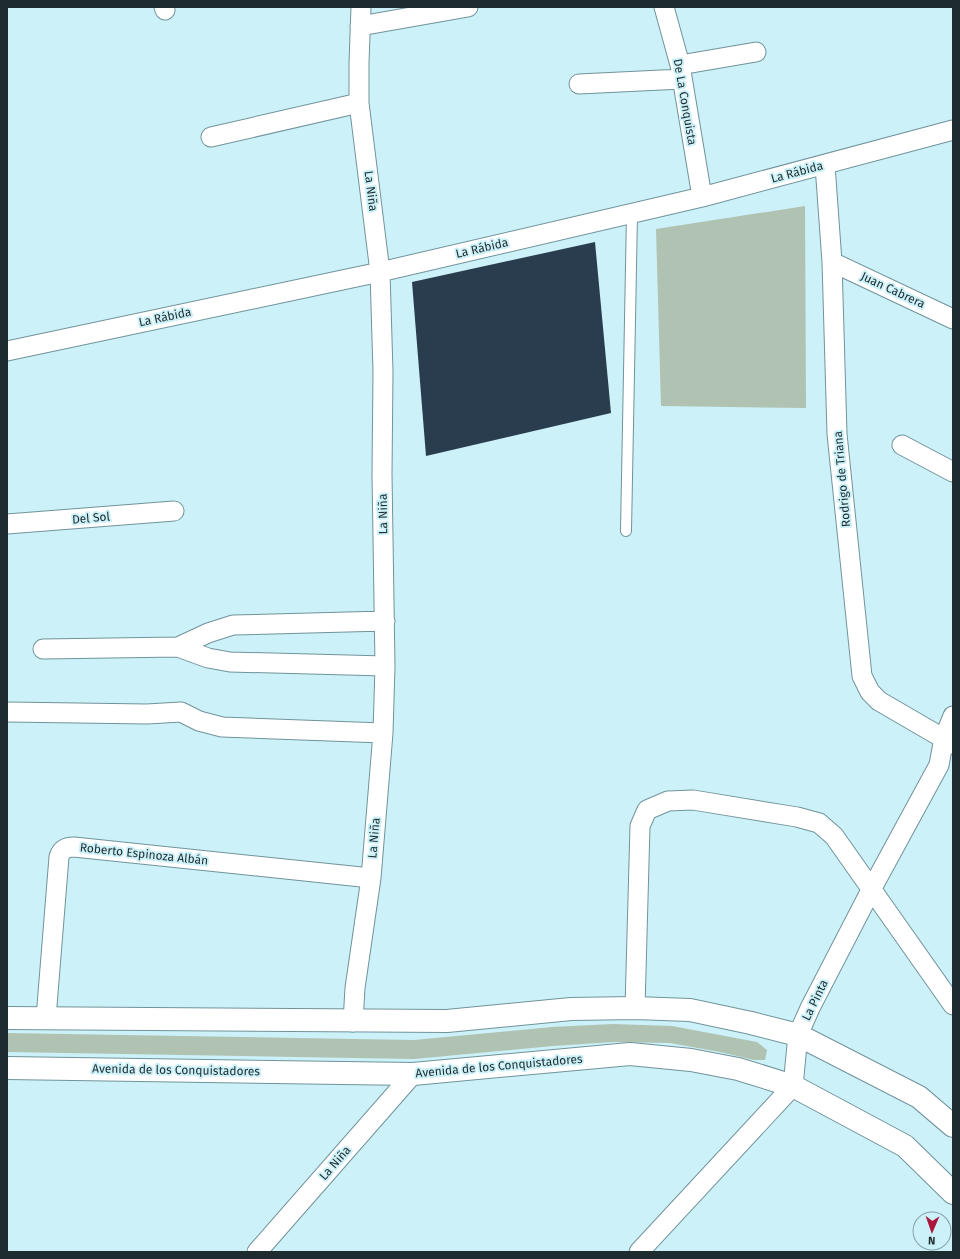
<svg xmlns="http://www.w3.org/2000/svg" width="960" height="1259" font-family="'Fira Sans',sans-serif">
  <rect width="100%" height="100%" fill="#ccf1f8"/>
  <!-- green -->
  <path fill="#b0c2b1" d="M 805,206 L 806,408 L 661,406 L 656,229 Z
    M 613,1024 L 672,1026 L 757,1042 L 767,1050 L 765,1060 L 754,1060 L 720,1052 L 670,1043 L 613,1042 L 553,1046 L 414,1059 L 7,1052 L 7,1033 L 414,1040 L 552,1027 Z"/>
  <!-- building -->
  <path fill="#293d4f" d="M 595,242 L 611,413 L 426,456 L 412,282 Z"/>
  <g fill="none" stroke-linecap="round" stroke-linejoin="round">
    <!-- service casing -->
    <g stroke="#71939b" stroke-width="12">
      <path id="service" d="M 626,531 L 632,214"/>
    </g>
    <!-- minor casing -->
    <g stroke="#71939b" stroke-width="21">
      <path id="minor" d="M 164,7 L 165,10
        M 664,7 L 680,65 L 702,197
        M 360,26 L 468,7
        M 680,65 L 756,52
        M 579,84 L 682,79
        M 211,137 L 359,103
        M 825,165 L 832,262 L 837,434 L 862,676 L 870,692 L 879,701 L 953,744
        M 832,262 L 953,319
        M 7,351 L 380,272 L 702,197 L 953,130
        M 902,445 L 953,472
        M 7,524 L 174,511
        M 178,647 L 208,633 L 233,625 L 385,621
        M 43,649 L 178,647 L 208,658 L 230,662 L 385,666
        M 7,712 L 147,714 L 181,712 L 199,721 L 222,727 L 383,733
        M 635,1008 L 640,826 L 647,810 L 668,801 L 693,800 L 797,817 L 819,823 L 834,836 L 953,1005
        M 46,1018 L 59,857 C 61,850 66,847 74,847 L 371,878
        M 353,1022 L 355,988 L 371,878 L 383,733 L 385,666 L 382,474 L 383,372 L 380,272 L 359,103 L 359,63 L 361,7
        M 257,1252 L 413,1074
        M 639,1252 L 793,1086 L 798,1035 L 810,1008 L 871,890 L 939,765 L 944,738 L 953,716"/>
    </g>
    <!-- secondary casing -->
    <g stroke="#71939b" stroke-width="24">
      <path id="secondary" d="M 7,1018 L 447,1021 L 571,1009 L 635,1008 L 690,1010 L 751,1023 L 798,1035 L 919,1097 L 953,1126
        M 7,1068 L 413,1074 L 630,1054 L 691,1060 L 738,1069 L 793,1086 L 905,1146 L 953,1193"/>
    </g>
    <!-- service -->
    <use href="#service" stroke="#fff" stroke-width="10"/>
    <!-- minor -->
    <use href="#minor" stroke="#fff" stroke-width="19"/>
    <!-- secondary -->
    <use href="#secondary" stroke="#fff" stroke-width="22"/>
  </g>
  <g text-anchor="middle" stroke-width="4" stroke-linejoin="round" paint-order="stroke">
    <!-- street labels -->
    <g font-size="12" fill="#1e2c2f" stroke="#ccf1f8">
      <text transform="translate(685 102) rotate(80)" y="4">De La Conquista</text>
      <text transform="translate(797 172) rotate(-15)" y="4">La Rábida</text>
      <text transform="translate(371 191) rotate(83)" y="4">La Niña</text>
      <text transform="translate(482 248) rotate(-13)" y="4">La Rábida</text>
      <text transform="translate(893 290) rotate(25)" y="4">Juan Cabrera</text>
      <text transform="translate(165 317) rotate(-12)" y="4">La Rábida</text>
      <text transform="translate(842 479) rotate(-95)" y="4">Rodrigo de Triana</text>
      <text transform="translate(383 514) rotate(-91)" y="4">La Niña</text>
      <text transform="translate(91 518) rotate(-5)" y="4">Del Sol</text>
      <text transform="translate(374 838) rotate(-85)" y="4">La Niña</text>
      <text transform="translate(144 854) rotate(6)" y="4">Roberto Espinoza Albán</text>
      <text transform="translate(815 1000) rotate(-64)" y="4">La Pinta</text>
      <text transform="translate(499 1066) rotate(-5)" y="4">Avenida de los Conquistadores</text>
      <text transform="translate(176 1070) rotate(1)" y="4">Avenida de los Conquistadores</text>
      <text transform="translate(335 1163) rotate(-49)" y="4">La Niña</text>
    </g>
  </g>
  <!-- border -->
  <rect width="960" height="1259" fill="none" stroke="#1e2c2f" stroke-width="16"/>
  <!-- north arrow -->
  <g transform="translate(932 1231) rotate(182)"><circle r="19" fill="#ccf1f8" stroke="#86a2a8"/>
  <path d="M0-3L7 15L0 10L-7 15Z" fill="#ab163b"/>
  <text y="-6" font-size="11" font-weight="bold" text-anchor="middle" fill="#1e2c2f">N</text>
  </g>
</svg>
